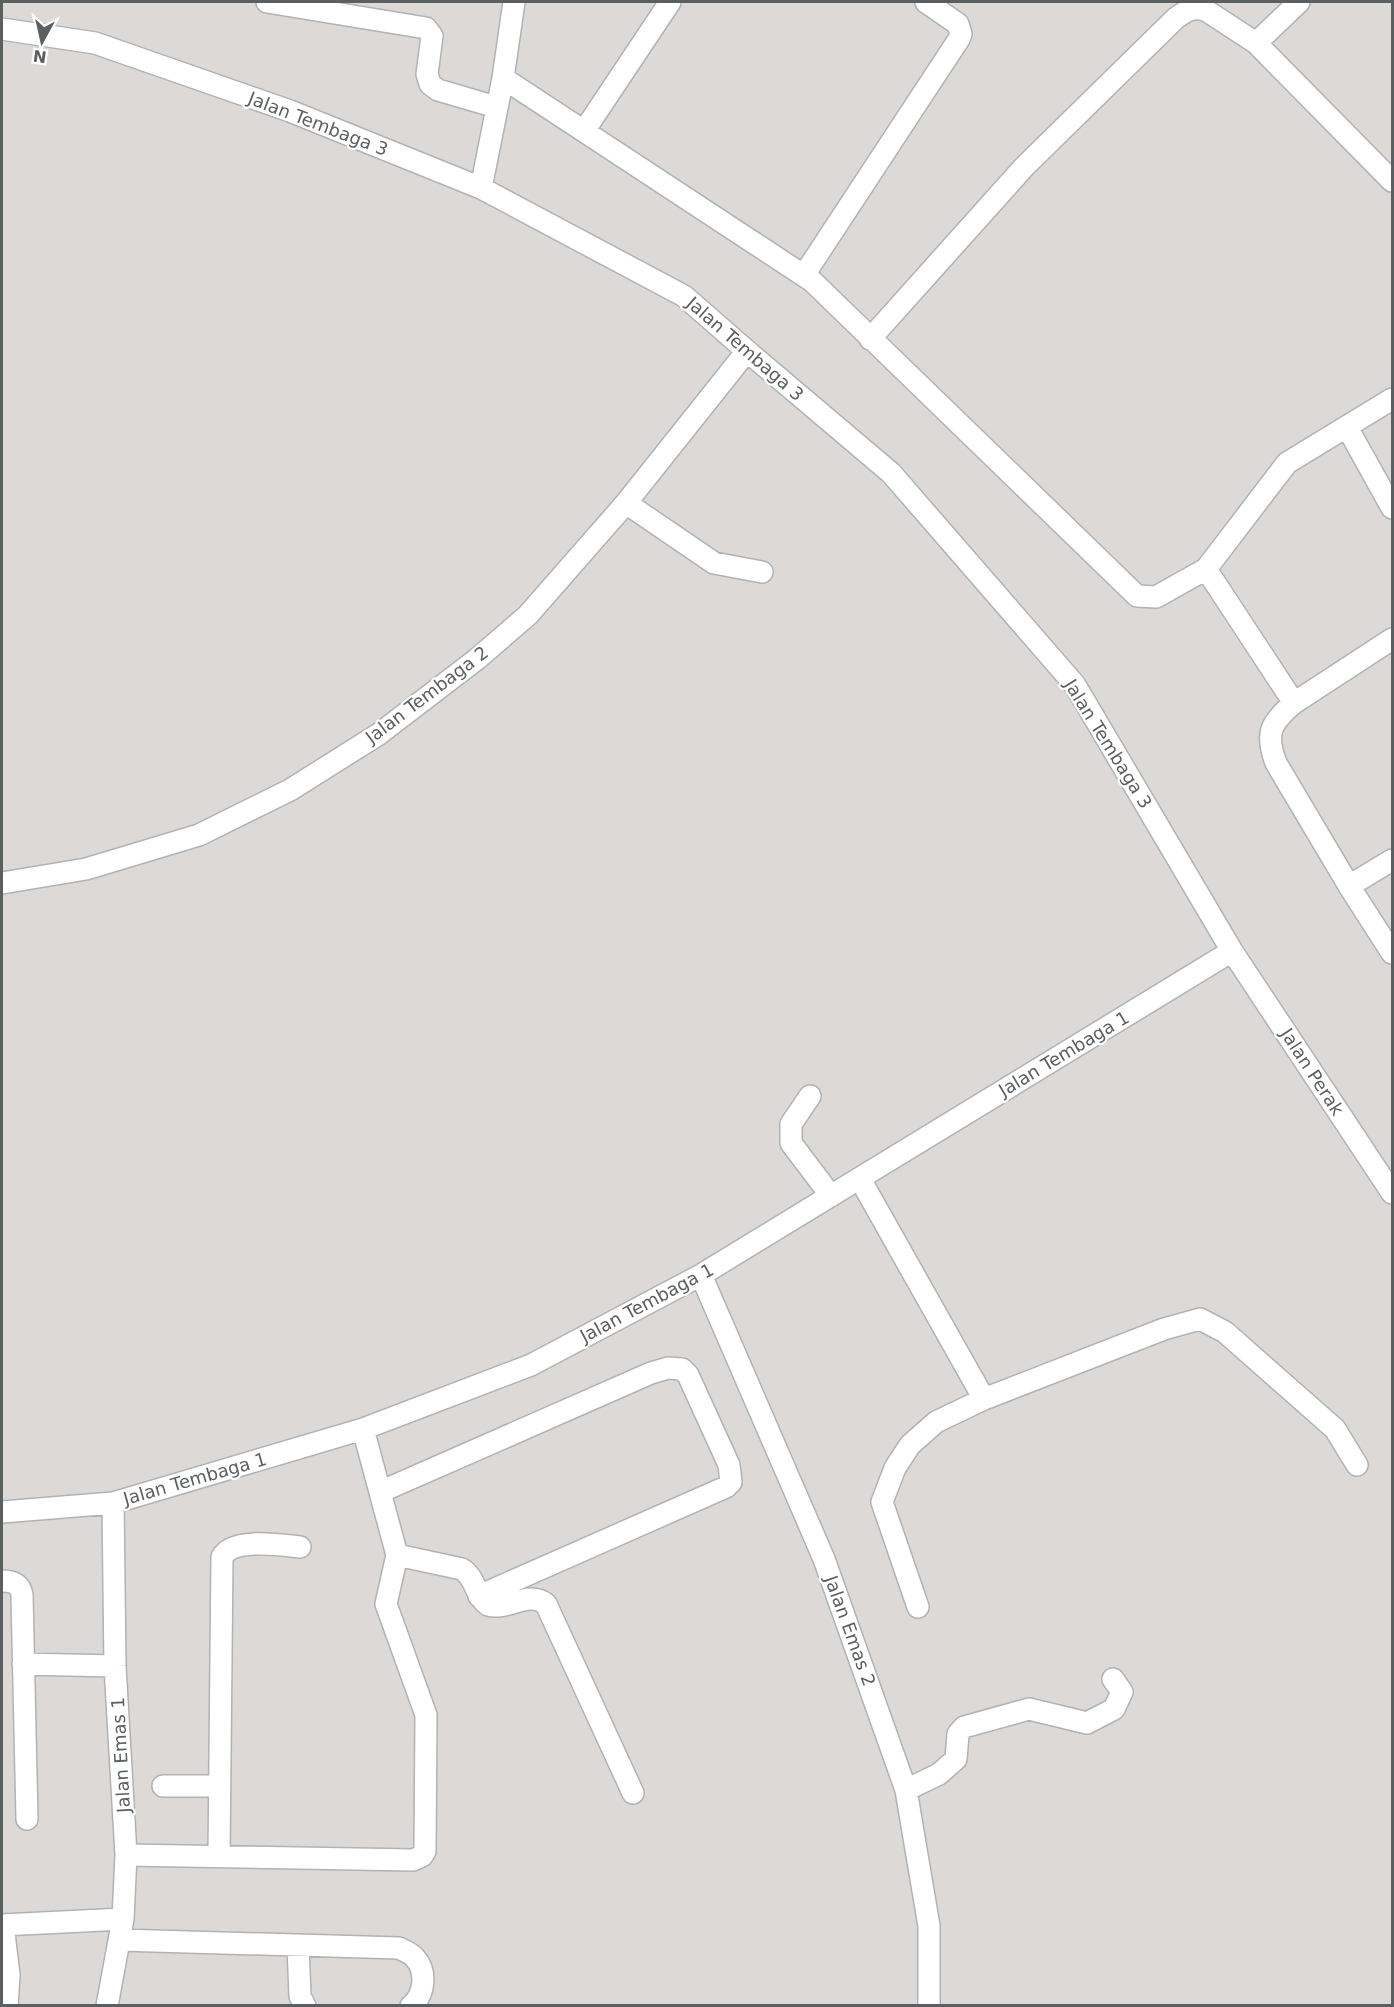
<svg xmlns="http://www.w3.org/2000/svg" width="1394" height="2007" font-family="'DejaVu Sans',sans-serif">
  <rect width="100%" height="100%" fill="#ebe7e1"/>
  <!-- industrial -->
  <path fill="#ddd9d6" d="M 2,2 L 1392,2 L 1392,2005 L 2,2006 Z"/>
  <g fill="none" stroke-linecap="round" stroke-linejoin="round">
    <!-- minor casing -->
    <g stroke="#afb3b6" stroke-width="24">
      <path id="minor" d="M 267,2 L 426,28 L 432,36 L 427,74 L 430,84 L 438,90 L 496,107
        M 2,29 L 95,43 L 290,111 L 481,188 L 684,296 L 747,351 L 891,473 L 1075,685 L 1232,951 L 1392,1193
        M 1256,43 L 1299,2
        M 503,78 L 812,281 L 1137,596 L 1156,597 L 1206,569 L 1287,463 L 1392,399
        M 584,131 L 670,2
        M 481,188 L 503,78 L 514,2
        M 804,275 L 959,39 L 961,34 L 958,24 L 926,2
        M 870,339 L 1024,167 L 1176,18 C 1187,10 1194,6 1207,11 L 1256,43 L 1392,181
        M 1347,427 L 1392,508
        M 626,503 L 714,563 L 762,572
        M 1206,569 L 1294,703
        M 1392,639 L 1294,703 C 1270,723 1265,734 1276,763 L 1349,886 L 1392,953
        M 2,883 L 86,869 L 199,835 L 290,790 L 379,734 L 477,659 L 528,615 L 626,503 L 747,351
        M 1349,886 L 1392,860
        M 810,1096 L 791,1124 L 791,1143 L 831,1196
        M 860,1179 L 984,1399
        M 701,1275 L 824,1559 L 906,1790 L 929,1926 L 929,2006
        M 380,1492 L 651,1373 L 668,1368 L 682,1369 L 688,1375 L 729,1465 L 731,1482 L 726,1487 L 479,1596
        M 2,1512 L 113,1503 L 363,1429 L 531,1365 L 701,1275 L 1232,951
        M 397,1555 L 462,1569 C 476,1578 475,1596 488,1605 C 508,1611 528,1590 546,1604 L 633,1793
        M 2,1581 C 12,1581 20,1583 22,1595 L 27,1819
        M 918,1607 L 882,1502 L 895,1468 L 910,1445 L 936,1422 L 984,1399 L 1164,1329 L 1200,1319 L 1225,1332 L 1335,1429 L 1357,1465
        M 23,1664 L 115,1666
        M 163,1786 L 218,1786
        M 906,1790 L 939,1774 L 956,1759 L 958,1734 L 964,1727 L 1029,1709 L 1087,1723 L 1114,1709 L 1122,1692 L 1113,1679
        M 126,1855 L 413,1860 L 422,1856 L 425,1851 L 426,1715 L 386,1604 L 397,1555 L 363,1429
        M 219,1856 L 222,1557 C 233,1537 281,1545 300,1547
        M 2,1925 L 123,1919
        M 3,1925 L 9,1975 L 7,2006
        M 120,1940 L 399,1948 C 404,1951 411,1953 415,1958 C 427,1971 425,1995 411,2006
        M 298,1946 L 300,1996 L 305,2006
        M 107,2006 L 123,1919 L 126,1855 L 115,1666 L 113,1503"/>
    </g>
    <!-- minor -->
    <use href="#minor" stroke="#fff" stroke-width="21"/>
  </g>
  <g text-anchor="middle" stroke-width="4.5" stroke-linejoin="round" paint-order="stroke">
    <!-- street labels -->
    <g font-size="18" fill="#5a5f61" stroke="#fff">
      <text transform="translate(318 124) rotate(21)" y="6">Jalan Tembaga 3</text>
      <text transform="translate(745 349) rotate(41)" y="6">Jalan Tembaga 3</text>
      <text transform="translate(427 695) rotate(-37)" y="6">Jalan Tembaga 2</text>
      <text transform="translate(1108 744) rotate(58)" y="6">Jalan Tembaga 3</text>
      <text transform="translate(1064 1054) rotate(-31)" y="6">Jalan Tembaga 1</text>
      <text transform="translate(1312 1072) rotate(57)" y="6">Jalan Perak</text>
      <text transform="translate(647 1303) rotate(-28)" y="6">Jalan Tembaga 1</text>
      <text transform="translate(195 1479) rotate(-16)" y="6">Jalan Tembaga 1</text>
      <text transform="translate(850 1631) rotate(70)" y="6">Jalan Emas 2</text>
      <text transform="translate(121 1755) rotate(-93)" y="6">Jalan Emas 1</text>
    </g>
  </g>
  <!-- border -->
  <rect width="1394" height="2007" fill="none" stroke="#5a5f61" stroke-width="6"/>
  <!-- north arrow -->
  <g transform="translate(42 42) rotate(188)" stroke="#ffffff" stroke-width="4.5" paint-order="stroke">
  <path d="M0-4.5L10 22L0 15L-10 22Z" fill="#5a5f61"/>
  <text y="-9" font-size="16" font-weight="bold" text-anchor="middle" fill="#5a5f61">N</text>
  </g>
</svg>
